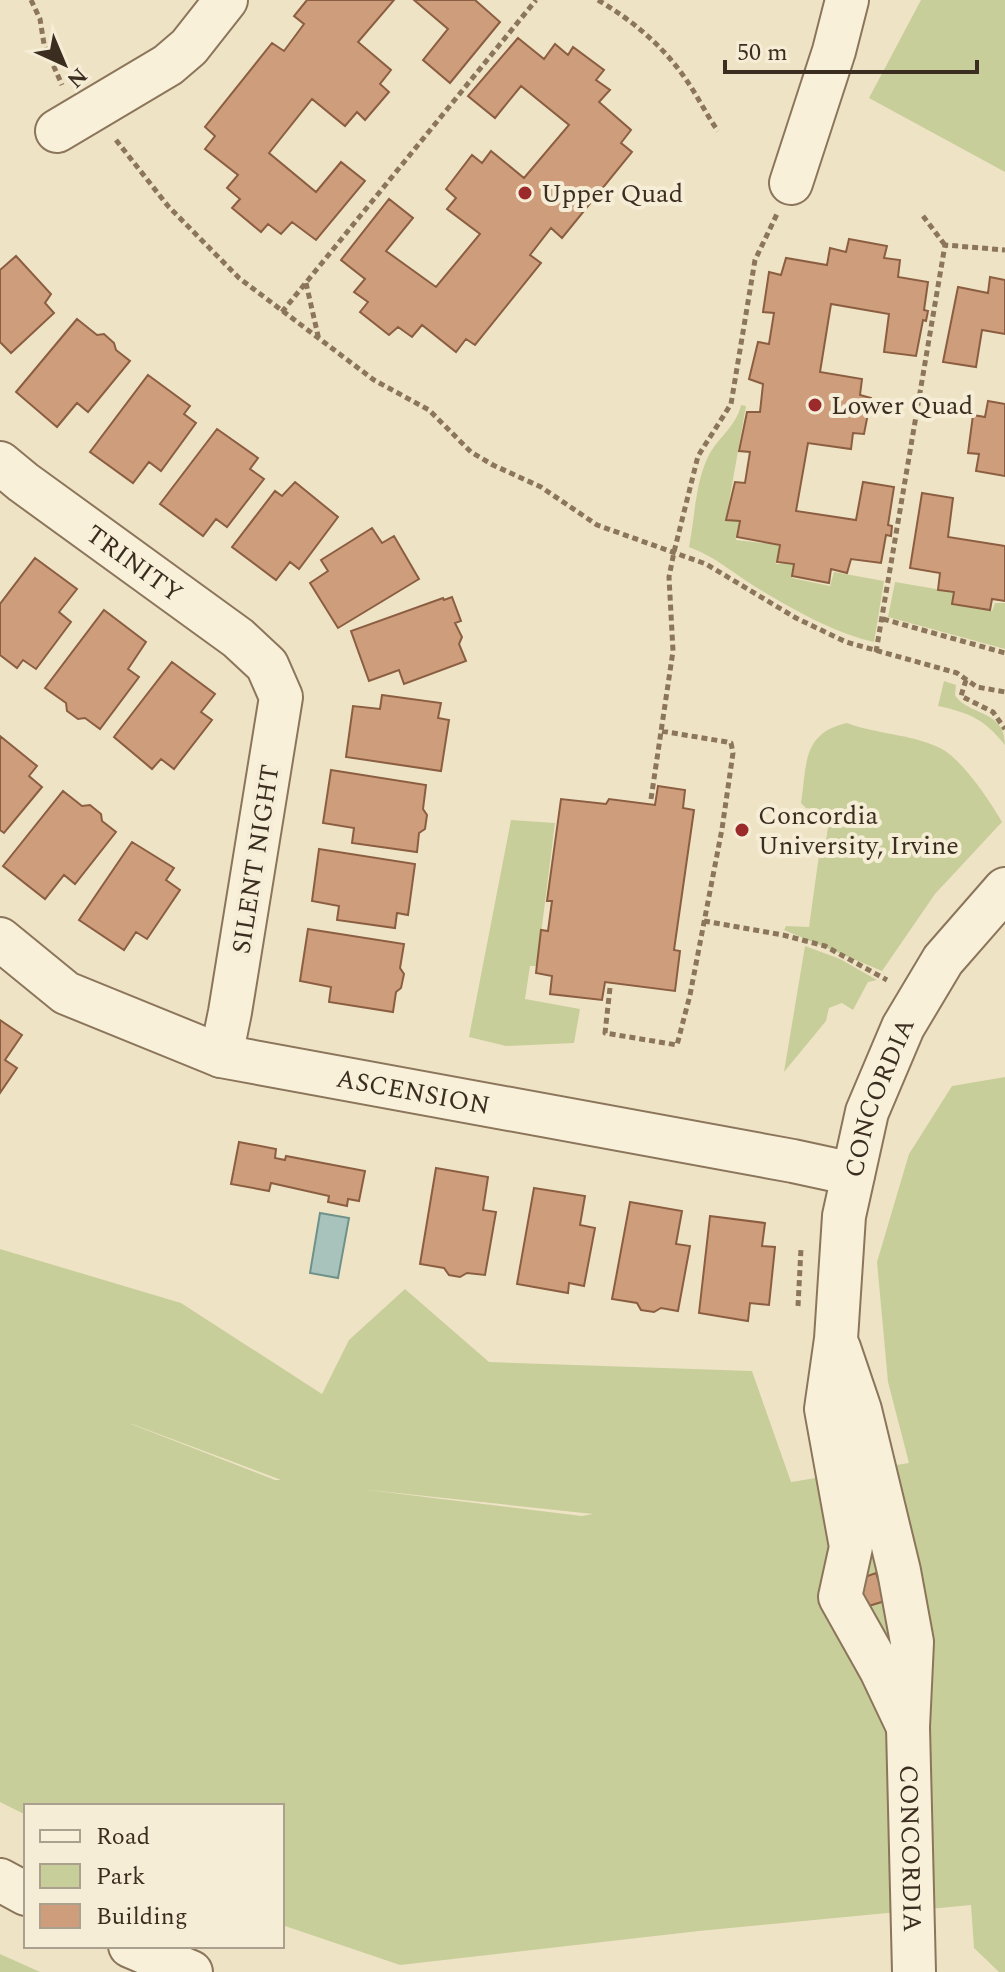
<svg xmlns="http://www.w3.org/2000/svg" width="1005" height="1972" font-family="Spectral,serif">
  <rect width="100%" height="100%" fill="#efe3c6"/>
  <!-- green -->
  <path fill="#c8ce9a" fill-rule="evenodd" d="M 921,0 L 1005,0 L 1005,172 L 869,98 Z
    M 741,405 L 746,406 L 726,519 L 739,521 L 736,540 L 779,545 L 776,564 L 794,564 L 792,578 L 830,586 L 834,572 L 884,581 L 874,642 C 833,633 790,608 754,586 C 732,572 714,556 689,547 C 695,518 695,480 710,453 C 720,436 736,426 741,405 Z
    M 895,582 L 954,592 L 952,604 L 992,611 L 995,603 L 1005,603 L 1005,649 L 888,617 Z
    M 944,681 L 956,685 L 955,695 C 968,716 1005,709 1005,745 C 984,719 970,713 938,706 Z
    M 847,723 C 876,734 910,734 938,747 C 960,756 990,801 1002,822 L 935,894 L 882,971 L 784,930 L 786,926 L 809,927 L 819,855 L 824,856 L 830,812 L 806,808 L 801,803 C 807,764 802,733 847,723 Z
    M 511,820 L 555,823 L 537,966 L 530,966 L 525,999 L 580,1009 L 574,1043 L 506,1046 L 469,1037 Z
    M 805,946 L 840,959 L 877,980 L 868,982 L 853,1010 L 842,1003 L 829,1008 L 826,1021 L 784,1072 Z
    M 1005,1077 L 1005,1972 L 999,1972 L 974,1948 L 971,1905 L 699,1931 L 400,1965 L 282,1925 L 282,1806 L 26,1806 L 26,1815 L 0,1802 L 0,1249 L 181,1303 L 322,1394 L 349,1340 L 405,1289 L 489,1362 L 752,1371 L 791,1482 L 909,1463 L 888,1382 L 877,1262 L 909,1154 L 952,1086 ZM 131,1424 L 132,1424 L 281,1480 L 275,1480 ZM 368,1490 L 369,1490 L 593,1514 L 582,1516 Z
    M 0,1954 L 40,1972 L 0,1972 Z"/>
  <!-- water -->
  <path fill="#a8c3bb" stroke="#6e9289" stroke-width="2" d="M 320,1213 L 349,1218 L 338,1278 L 310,1273 Z"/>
  <!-- building -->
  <path fill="#ce9e7c" stroke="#8b5e41" stroke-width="2" d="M 307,0 L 394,0 L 358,42 L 391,70 L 380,84 L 389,92 L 365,120 L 357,112 L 345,126 L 312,99 L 269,153 L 316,192 L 341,162 L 365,181 L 316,240 L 292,222 L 281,234 L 268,224 L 261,232 L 232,208 L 240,199 L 227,188 L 238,175 L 205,149 L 215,136 L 205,127 L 272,43 L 284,51 L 304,24 L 294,16 Z
    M 414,0 L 475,0 L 500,22 L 450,83 L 423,60 L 448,29 Z
    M 518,38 L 544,59 L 555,44 L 568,55 L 573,47 L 604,70 L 596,80 L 610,90 L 599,102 L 631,130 L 621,143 L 632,152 L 562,238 L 551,228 L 530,255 L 541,263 L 475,345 L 466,339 L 456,352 L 422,325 L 412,337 L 398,327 L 389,335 L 360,312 L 368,302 L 354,292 L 365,279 L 341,260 L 389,199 L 413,218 L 386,251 L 436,287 L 480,234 L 447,209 L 456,198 L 446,189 L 472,155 L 482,163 L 491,151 L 524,178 L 569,125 L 521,86 L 495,118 L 468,96 Z
    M 849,239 L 887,246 L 884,258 L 900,260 L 898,277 L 928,282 L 924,310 L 928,311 L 926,321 L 923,320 L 916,356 L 884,352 L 889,314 L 831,304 L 820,372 L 862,379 L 860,395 L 871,398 L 864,434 L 853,433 L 851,449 L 808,443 L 796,511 L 856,520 L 863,482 L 894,487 L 888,525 L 892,526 L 891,536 L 886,535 L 881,563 L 851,559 L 847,573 L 831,569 L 829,583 L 792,576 L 794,564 L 777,562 L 780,545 L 737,537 L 740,521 L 726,520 L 735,482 L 745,483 L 750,452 L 739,451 L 747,412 L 760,412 L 763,384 L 749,379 L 758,342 L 769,344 L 774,313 L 763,312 L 769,272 L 781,275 L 786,258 L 827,265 L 830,248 L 846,252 Z
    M 16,256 L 51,294 L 45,303 L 54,313 L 11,353 L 0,342 L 0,270 Z
    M 990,277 L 1005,280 L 1005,334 L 982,330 L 976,367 L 943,362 L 958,287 L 988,293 Z
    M 77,319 L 97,335 L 104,334 L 114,343 L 116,350 L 130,361 L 88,412 L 77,403 L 57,427 L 16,392 Z
    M 148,375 L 190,406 L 184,414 L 196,423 L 161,471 L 149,462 L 133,483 L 90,452 Z
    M 988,401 L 1005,404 L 1005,476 L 976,471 L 979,454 L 968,453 L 973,415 L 985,417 Z
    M 217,429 L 258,458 L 250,469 L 264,479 L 227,527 L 216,519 L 203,536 L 160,504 Z
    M 295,482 L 338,517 L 299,569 L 290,562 L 276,580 L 232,547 L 275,491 L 282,496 Z
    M 922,493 L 953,498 L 948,537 L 1005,546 L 1005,601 L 992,599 L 990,610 L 952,604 L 954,592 L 938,590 L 940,573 L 910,568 Z
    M 372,528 L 382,543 L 394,536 L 419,579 L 338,628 L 310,583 L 328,571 L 321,560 Z
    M 35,558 L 77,589 L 59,612 L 71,622 L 36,669 L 23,660 L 17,668 L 0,655 L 0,604 Z
    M 452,597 L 461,621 L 455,623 L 462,637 L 459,644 L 466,661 L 404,684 L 399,670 L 369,681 L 351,631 L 443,598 L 444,600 Z
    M 104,610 L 146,642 L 128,669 L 139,677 L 100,729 L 85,718 L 78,719 L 67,711 L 66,703 L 45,688 Z
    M 172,662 L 215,694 L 201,712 L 212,720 L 174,769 L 161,759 L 152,769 L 114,737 Z
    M 382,695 L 441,703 L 438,718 L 449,720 L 441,771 L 346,757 L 353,706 L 380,709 Z
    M 0,736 L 37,766 L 29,776 L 42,787 L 4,833 L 0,830 Z
    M 331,770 L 426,785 L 423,809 L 427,815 L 425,829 L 419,833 L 417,852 L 352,843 L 354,828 L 323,823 Z
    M 658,786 L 685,790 L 683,808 L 694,810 L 674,950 L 680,951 L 675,991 L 605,982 L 602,1000 L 550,994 L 552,976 L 536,973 L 541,930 L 548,931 L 552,901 L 547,901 L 561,799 L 606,804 L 609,799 L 655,805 Z
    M 63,791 L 82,806 L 90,805 L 101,814 L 102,821 L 116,832 L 75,884 L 64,875 L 45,899 L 3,866 Z
    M 132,842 L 174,868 L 166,880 L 180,890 L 147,939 L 136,932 L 124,950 L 79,920 Z
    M 319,849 L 415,864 L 408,915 L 397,913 L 395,928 L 337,920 L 339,906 L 312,901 Z
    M 308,929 L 404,944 L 400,968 L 404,974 L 401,988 L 396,992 L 393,1012 L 329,1002 L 331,987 L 300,981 Z
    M 0,1020 L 22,1035 L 5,1060 L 17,1068 L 0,1093 Z
    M 239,1142 L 276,1149 L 275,1158 L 285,1160 L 286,1156 L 365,1171 L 359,1201 L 348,1199 L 347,1206 L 328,1202 L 329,1196 L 271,1183 L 269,1191 L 231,1184 Z
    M 436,1168 L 488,1177 L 483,1210 L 496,1212 L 485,1275 L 467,1273 L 460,1277 L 449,1275 L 444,1268 L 420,1264 Z
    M 534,1188 L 585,1196 L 580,1225 L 595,1228 L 584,1286 L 569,1283 L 568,1293 L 517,1284 Z
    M 630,1202 L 682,1211 L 676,1244 L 690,1246 L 678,1311 L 661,1308 L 654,1312 L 641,1310 L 637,1303 L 612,1299 Z
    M 710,1216 L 765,1223 L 762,1246 L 775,1247 L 769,1305 L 750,1303 L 748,1321 L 699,1313 Z
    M 876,1573 L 885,1601 L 862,1608 L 853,1581 Z"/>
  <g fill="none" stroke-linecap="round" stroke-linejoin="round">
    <!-- minor casing -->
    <g stroke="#8b755b" stroke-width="46">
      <g id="minor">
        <path d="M 57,131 L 168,65 L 189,47 L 226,0"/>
        <path d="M 791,183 L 834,51 L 847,0"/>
        <path id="s1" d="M 0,463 L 23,482 L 238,638 L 267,665 L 281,697 L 230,1012 L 221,1056"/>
        <path id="s2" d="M 0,939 L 66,993 L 221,1056 L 793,1161 L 853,1174"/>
        <path id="s3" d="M 839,1348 L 860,1410 L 899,1571 L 912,1642 L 908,1727 L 914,1972"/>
        <path id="s4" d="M 908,1727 L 881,1670 L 840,1597 L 851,1547 L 826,1409 L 836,1339 L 844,1216 L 867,1112 L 903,1027 L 943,960 L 1005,889"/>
        <path d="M 0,1880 L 26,1894"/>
        <path d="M 130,1946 L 191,1972"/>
      </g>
    </g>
    <!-- path -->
    <path stroke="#8b755b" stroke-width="5" stroke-dasharray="6 4" stroke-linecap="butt" d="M 31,0 L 40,19 L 44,44 L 62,85
      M 598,0 C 633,21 662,45 685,78 C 697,95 706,114 718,131
      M 116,140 L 168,206 L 239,278 L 374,380 L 429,410 L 471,452 L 493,465 L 541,487 L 597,525 L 706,564 L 796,618 L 846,642 L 957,673 L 977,687 L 1005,692
      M 923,216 L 945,245
      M 306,283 L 319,340
      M 282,312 L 536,0
      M 883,619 L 1005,653
      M 876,652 L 945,245 L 1005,250
      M 966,680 L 961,696 L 993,712 L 1005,729
      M 651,799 L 673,651 L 669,577 L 674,552 L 698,456 L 731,404 L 755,260 L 777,214
      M 704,921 L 783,935 L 825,946 L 887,980
      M 610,988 L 605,1033 L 677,1045 L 690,995 L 722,829 L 733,753 L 731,743 L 727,742 L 661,731
      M 798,1306 L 801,1248"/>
    <!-- minor -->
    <use href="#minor" stroke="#f9f0da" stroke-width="42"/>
  </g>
  <!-- markers -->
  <g fill="#9b2a2b" stroke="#f6edd6" stroke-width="3">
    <circle cx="525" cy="193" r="8"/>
    <circle cx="815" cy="405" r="8"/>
    <circle cx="742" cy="830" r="8"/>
  </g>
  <g text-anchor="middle" stroke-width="8" stroke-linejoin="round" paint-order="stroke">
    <!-- poi labels -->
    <g font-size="26" fill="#3b2d1f" stroke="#f6edd6" text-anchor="start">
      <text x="541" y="202">Upper Quad</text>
      <text x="831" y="414">Lower Quad</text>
      <text x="758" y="824">Concordia<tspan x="758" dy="30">University, Irvine</tspan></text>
    </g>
    <!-- street labels -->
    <g font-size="26" fill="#3b2d1f" stroke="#f6edd6">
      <text dy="9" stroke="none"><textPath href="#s1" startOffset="168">TRINITY</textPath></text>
      <text transform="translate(255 859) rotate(-81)" y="9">SILENT NIGHT</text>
      <text dy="9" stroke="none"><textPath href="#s2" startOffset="448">ASCENSION</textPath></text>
      <text dy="9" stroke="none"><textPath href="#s4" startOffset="656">CONCORDIA</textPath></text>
      <text dy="9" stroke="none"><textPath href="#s3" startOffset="510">CONCORDIA</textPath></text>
    </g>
  </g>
  <!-- legend -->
  <rect x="24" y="1804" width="260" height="144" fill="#f6edd6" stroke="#aba08d" stroke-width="2"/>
  <rect x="40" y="1830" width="40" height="12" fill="#f9f0da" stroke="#aba08d" stroke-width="2"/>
  <text x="96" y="1844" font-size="24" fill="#3b2d1f">Road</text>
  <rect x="40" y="1864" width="40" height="24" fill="#c8ce9a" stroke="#aba08d" stroke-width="2"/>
  <text x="96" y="1884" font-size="24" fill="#3b2d1f">Park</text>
  <rect x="40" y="1904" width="40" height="24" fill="#ce9e7c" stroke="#aba08d" stroke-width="2"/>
  <text x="96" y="1924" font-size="24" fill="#3b2d1f">Building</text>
  <!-- north arrow -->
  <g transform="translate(64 64) rotate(136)" stroke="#f6edd6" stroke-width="6" paint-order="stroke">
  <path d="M0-6L14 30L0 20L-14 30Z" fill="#3b2d1f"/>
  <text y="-12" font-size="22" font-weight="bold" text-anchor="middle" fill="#3b2d1f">N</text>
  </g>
  <!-- scale -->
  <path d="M725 60v12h252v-12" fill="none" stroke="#3b2d1f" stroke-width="4"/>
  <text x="737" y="60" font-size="24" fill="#3b2d1f" stroke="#f6edd6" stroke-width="6" paint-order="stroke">50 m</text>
</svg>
